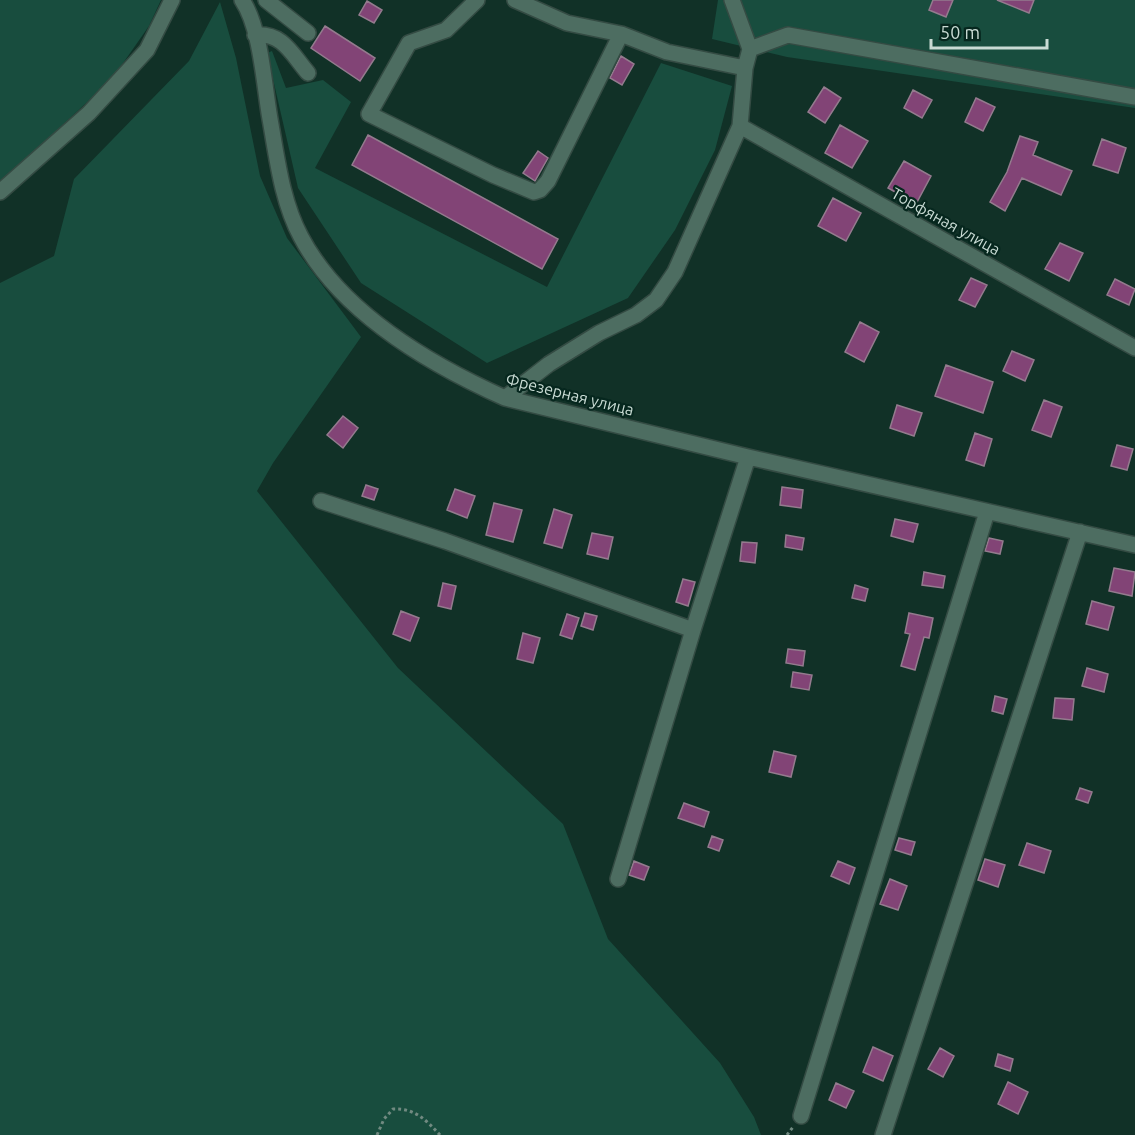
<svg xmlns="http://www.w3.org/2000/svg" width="1135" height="1135" font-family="Ubuntu,sans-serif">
  <rect width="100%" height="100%" fill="#113127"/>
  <!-- green -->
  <path fill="#184d3e" d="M 0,0 L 161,0 L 149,26 L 112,79 L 0,183 Z
    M 718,0 L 1135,0 L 1135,108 L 787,57 L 712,39 Z
    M 220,2 L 236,58 L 260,176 L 287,238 L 361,337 L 273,463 L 257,491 L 398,668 L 563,824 L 608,939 L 720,1063 L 754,1117 L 761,1135 L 0,1135 L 0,283 L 54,256 L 74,179 L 189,61 Z
    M 272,51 L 286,88 L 323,80 L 351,102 L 315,168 L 547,287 L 661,63 L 732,86 L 715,150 L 675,230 L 628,298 L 487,363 L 361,283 L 298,188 L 267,53 Z"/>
  <!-- building -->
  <path fill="#824476" stroke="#947b8e" stroke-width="1.5" d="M 933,0 L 953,0 L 946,17 L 929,10 Z
    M 997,0 L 1034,0 L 1029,13 Z
    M 367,1 L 382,10 L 374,23 L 359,15 Z
    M 325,26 L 375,58 L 360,81 L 311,48 Z
    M 621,56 L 634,64 L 622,85 L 610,78 Z
    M 824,87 L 841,98 L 825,123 L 808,112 Z
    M 913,90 L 932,100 L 922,118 L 904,108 Z
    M 976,98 L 995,107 L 983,131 L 965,122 Z
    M 840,125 L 868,141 L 852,168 L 825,153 Z
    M 368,135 L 558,239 L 542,269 L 352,165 Z
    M 1020,136 L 1038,142 L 1033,155 L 1072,171 L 1061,195 L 1022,178 L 1005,211 L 990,202 L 1007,172 Z
    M 1102,139 L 1126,148 L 1118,173 L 1093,165 Z
    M 538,151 L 548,158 L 535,181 L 523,173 Z
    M 904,161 L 931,176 L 916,204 L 888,188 Z
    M 833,198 L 861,213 L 846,241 L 818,226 Z
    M 1060,243 L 1083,253 L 1069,281 L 1045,269 Z
    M 971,278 L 987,285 L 975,307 L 959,300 Z
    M 1115,279 L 1135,289 L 1129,305 L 1107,295 Z
    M 860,322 L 879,332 L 864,362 L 845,352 Z
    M 1012,351 L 1034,360 L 1025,381 L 1003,371 Z
    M 946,365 L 993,382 L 983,413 L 935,396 Z
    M 1044,400 L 1062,407 L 1051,437 L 1032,430 Z
    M 897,405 L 922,413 L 914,436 L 890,428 Z
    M 343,416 L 358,428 L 343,448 L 327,435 Z
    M 975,433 L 992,439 L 984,466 L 966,460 Z
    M 1117,445 L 1133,449 L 1127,470 L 1111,466 Z
    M 366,485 L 378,489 L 374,500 L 362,496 Z
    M 782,487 L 803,490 L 801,508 L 780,505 Z
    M 455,489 L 475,496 L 467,518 L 447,510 Z
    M 494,503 L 522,510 L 513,542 L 486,535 Z
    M 554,509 L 572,515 L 562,548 L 544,543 Z
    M 895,519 L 918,524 L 913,542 L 891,536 Z
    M 592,533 L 613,537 L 608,559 L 587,554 Z
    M 786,535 L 804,538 L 802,550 L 785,547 Z
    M 989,538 L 1003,541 L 1000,554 L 985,551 Z
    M 742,542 L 757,543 L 755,563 L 740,561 Z
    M 1114,568 L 1135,572 L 1132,596 L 1109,591 Z
    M 924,572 L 945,576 L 943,588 L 922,585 Z
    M 683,579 L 695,582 L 688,606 L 676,602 Z
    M 443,583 L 456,586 L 451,609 L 438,606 Z
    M 855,585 L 868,589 L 865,601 L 852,598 Z
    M 1092,601 L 1114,607 L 1108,630 L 1086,624 Z
    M 401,611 L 419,618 L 410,641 L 393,634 Z
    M 585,613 L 597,616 L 593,630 L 581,626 Z
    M 909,613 L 933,618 L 929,638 L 924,637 L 915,670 L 901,666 L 910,634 L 905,633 Z
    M 567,614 L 579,618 L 572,639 L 560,635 Z
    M 523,633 L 540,638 L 533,663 L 517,659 Z
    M 788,649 L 805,651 L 803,666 L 786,663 Z
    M 1087,668 L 1108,674 L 1104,692 L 1082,686 Z
    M 793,672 L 812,675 L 809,690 L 791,687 Z
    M 995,696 L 1007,699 L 1003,714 L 992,711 Z
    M 1055,698 L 1074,699 L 1072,720 L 1053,718 Z
    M 774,751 L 796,756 L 791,777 L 769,772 Z
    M 1080,788 L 1092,792 L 1088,803 L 1076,799 Z
    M 684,803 L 709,812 L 704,827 L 678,818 Z
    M 712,836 L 723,840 L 719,851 L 708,847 Z
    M 899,838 L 915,842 L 911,855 L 895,850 Z
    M 1027,843 L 1051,851 L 1044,873 L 1019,865 Z
    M 985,859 L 1005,865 L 998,887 L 978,880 Z
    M 634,861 L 649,867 L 644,880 L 629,875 Z
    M 838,861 L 855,868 L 849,884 L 831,876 Z
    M 890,879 L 907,886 L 898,910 L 880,904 Z
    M 873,1047 L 893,1056 L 883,1081 L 863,1072 Z
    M 940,1048 L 954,1056 L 943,1077 L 928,1069 Z
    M 998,1054 L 1013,1059 L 1010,1071 L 995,1066 Z
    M 1008,1082 L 1028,1092 L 1018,1114 L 998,1104 Z
    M 836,1083 L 854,1091 L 846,1108 L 829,1100 Z"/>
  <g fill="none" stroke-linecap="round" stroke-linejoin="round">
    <!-- minor casing -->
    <g stroke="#344b43" stroke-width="18">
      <path id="minor" d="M 242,0 C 261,28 264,85 270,119 C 277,158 282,202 301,237 C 341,313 429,364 505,398 L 748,457 L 1135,545
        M 266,0 L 308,33
        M 477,0 L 446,30 L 409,43 L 369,114 L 493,175 L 534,192 L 540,190 L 548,181 L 621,34
        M 515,0 L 567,23 L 621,34 L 667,52 L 745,68
        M 732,0 L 750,49 L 788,35 L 1135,97
        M 255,35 C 283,33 291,53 308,73
        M 740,126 L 1135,348
        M 0,192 L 89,113 L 147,50 L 172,0
        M 505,398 L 549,364 L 599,333 L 636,315 L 656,300 L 675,272 L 740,126 L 745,68 L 750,49
        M 321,501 L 445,541 L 693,630 L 618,879
        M 693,630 L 748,457
        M 801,1116 L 987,512
        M 883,1135 L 1080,532"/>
    </g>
    <!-- path -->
    <path stroke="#718a81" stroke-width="3" stroke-dasharray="3 3" stroke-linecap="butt" d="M 377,1135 L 384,1119 L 393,1109 C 415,1108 426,1120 440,1135
      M 787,1135 L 793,1127"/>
    <!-- minor -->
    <use href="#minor" stroke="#4d6d61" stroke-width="15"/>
  </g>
  <g text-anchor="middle" stroke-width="4.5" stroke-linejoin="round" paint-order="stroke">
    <!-- street labels -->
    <g font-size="16" fill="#c9dbd4" stroke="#06271e">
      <text transform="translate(946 221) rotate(29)" y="6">Торфяная улица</text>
      <text transform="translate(570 394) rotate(14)" y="6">Фрезерная улица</text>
    </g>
  </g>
  <!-- scale -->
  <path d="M931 39v9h116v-9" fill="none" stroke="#c9dbd4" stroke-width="3"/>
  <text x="940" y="39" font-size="18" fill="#c9dbd4" stroke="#06271e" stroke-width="4.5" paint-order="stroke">50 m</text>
</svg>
